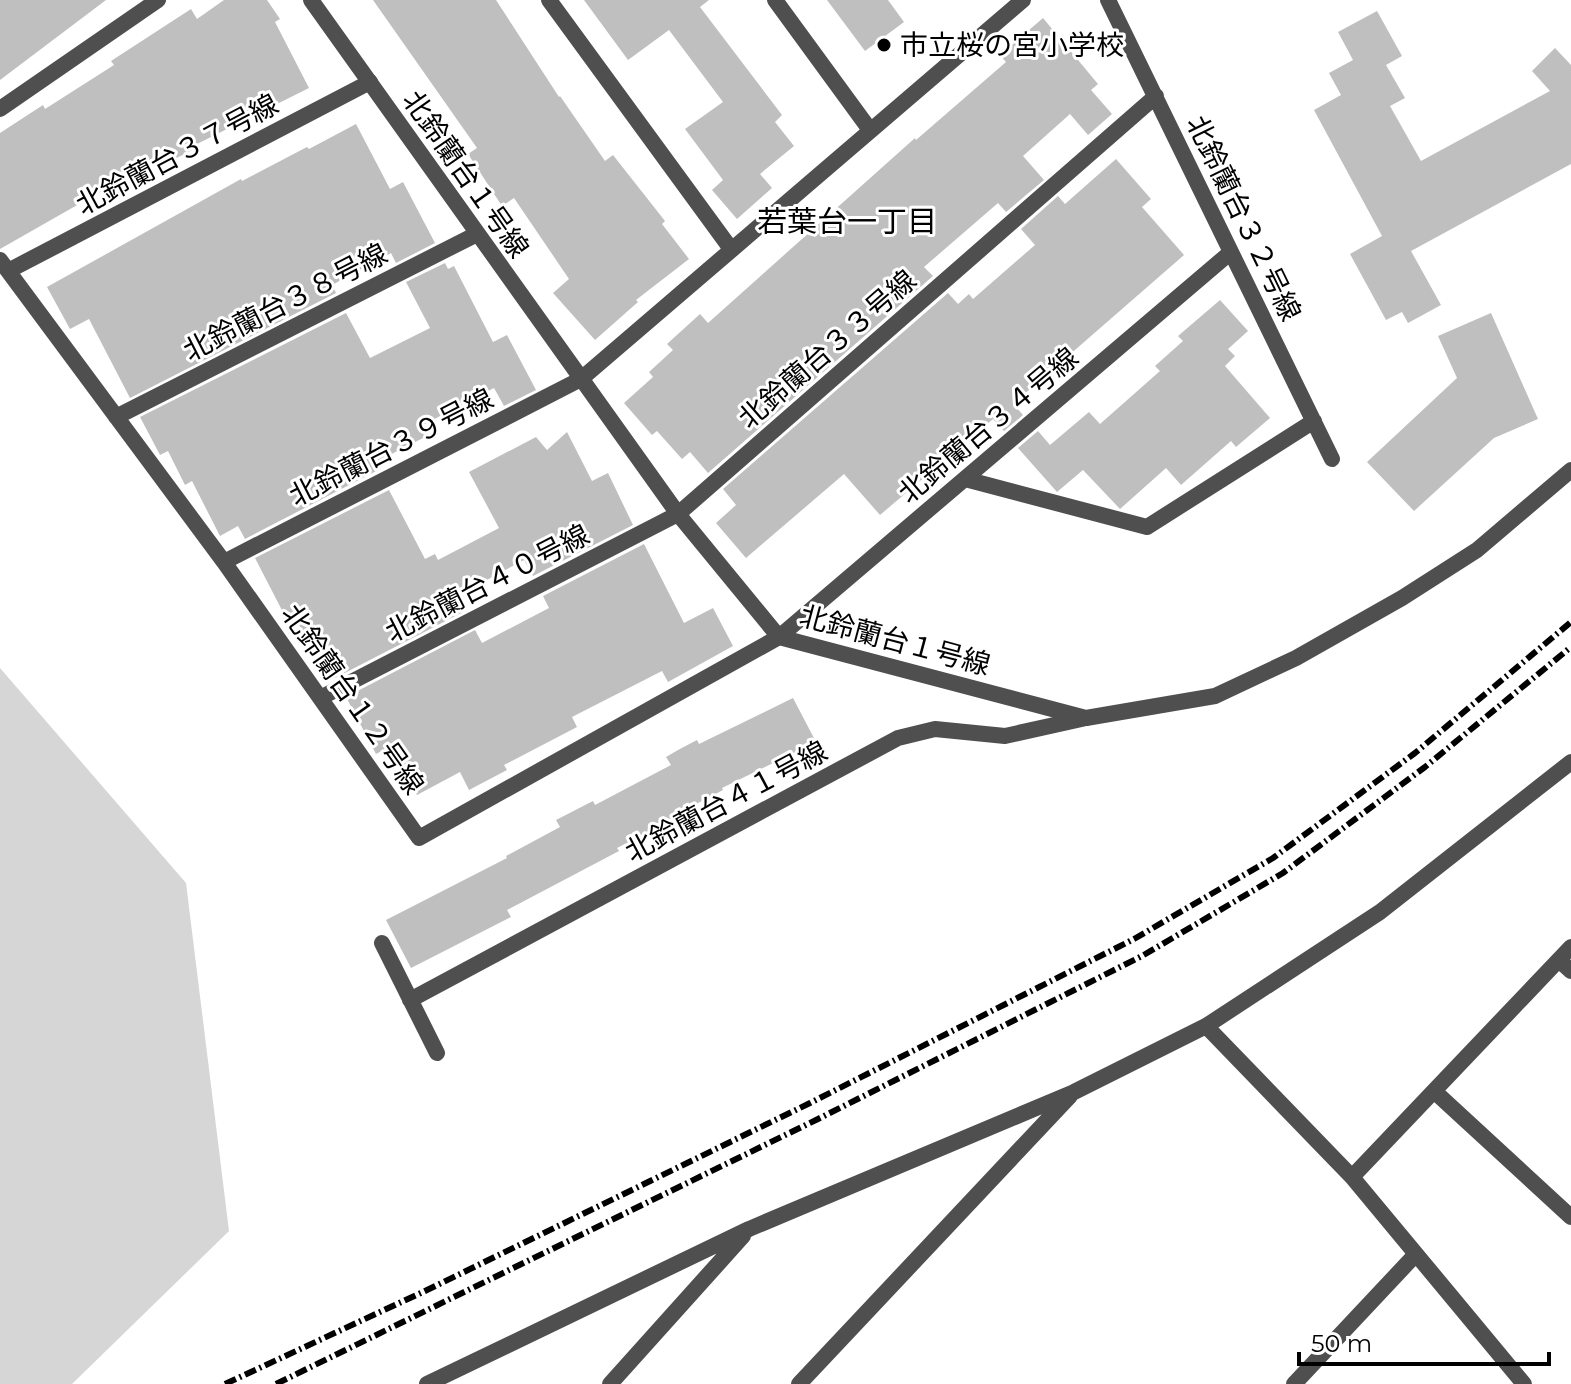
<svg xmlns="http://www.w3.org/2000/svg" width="1571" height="1384" font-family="Montserrat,'Noto Sans JP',sans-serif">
  <rect width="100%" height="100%" fill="#fff"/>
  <!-- green -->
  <path fill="#d6d6d6" d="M 0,668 L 186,883 L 229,1231 L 72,1384 L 0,1384 Z"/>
  <!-- building -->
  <path fill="#bfbfbf" d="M 0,0 L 106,0 L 0,80 Z
    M 224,0 L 267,0 L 280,19 L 275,22 L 309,88 L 197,144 L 198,147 L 161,166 L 158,159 L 0,249 L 0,133 L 43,105 L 45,109 L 114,65 L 111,61 L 191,9 L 197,19 Z
    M 373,0 L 496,0 L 559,97 L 560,96 L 605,161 L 613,155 L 665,221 L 662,224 L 689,259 L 636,300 L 638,302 L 595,340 L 553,293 L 569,279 L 514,198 L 502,206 L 468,154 L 477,148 Z
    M 584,0 L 709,0 L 700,7 L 782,115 L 775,122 L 794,146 L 760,174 L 772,188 L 737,219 L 712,190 L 723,180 L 685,129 L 723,102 L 669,30 L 628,60 Z
    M 827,0 L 888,0 L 904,22 L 865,51 Z
    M 1377,11 L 1402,56 L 1386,65 L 1405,98 L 1390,106 L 1421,161 L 1550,91 L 1532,71 L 1555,48 L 1571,65 L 1571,164 L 1411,251 L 1441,305 L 1408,323 L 1402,312 L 1386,320 L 1350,254 L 1382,236 L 1314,110 L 1341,95 L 1329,73 L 1353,60 L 1338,32 Z
    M 1043,18 L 1098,84 L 1091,90 L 1112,114 L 1088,135 L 1070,114 L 1023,156 L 1044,180 L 1006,212 L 998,203 L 924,267 L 933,276 L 708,473 L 690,452 L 682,459 L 657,431 L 652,435 L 624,403 L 653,377 L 649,372 L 673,350 L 667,344 L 700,314 L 708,323 L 915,138 L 916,140 L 1006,62 L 1000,55 Z
    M 356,124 L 390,189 L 403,182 L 435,243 L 396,263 L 391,253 L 332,285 L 336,293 L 130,398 L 89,319 L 70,329 L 47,287 L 241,179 L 242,181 L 307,147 L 309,149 Z
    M 1116,159 L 1151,199 L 1142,207 L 1184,255 L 1021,397 L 1023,400 L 1016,407 L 1023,415 L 1004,431 L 993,419 L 880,515 L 844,474 L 746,558 L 716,523 L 736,505 L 723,489 L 948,293 L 958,304 L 969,294 L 973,299 L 1035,245 L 1021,229 L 1058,196 L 1065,204 Z
    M 445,263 L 448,269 L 454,266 L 493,342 L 507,335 L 536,390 L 504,406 L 494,388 L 421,426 L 427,436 L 374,463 L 378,470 L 245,539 L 238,526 L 220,536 L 192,481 L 185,485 L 168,451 L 160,455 L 140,417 L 346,313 L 370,358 L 430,328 L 406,282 Z
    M 1220,300 L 1248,331 L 1228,349 L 1235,356 L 1225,366 L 1270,418 L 1236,447 L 1231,441 L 1181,485 L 1166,468 L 1120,509 L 1083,470 L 1057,492 L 1018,448 L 1038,431 L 1050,445 L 1089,412 L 1100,424 L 1160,371 L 1155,366 L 1183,341 L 1178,336 Z
    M 1491,313 L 1538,419 L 1494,438 L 1414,511 L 1367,462 L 1457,378 L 1438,336 Z
    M 567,432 L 592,481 L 608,473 L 633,525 L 533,576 L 524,560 L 457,596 L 465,611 L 335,678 L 330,668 L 324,671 L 293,614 L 286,618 L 255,558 L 389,490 L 425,559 L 435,554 L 438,560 L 499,528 L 469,472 L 536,437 L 547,450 Z
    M 644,544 L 684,623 L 713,608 L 733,646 L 668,682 L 662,671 L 572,717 L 577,727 L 504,765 L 507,770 L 469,790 L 460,772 L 417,795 L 391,746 L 376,754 L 346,697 L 475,630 L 482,643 L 549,608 L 543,596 Z
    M 793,698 L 816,742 L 722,788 L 723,790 L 671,817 L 672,820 L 617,848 L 619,851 L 507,910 L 511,917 L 411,968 L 386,920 L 507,858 L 506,856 L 560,827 L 556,820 L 593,801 L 595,805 L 671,765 L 666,757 L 678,750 L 697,740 L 699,744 Z"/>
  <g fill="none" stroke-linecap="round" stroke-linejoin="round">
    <!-- minor -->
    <path stroke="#4f4f4f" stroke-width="16" d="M 549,0 L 731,249
      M 775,0 L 870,130
      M 1108,0 L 1332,459
      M 0,109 L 158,0
      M 0,260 L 224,562 L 419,838 L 779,637 L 1231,252
      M 8,271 L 370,82
      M 116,417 L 477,234
      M 965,479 L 1147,527 L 1314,421
      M 224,562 L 581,379 L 1023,0
      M 320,698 L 678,514 L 1156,96
      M 382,943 L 437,1053
      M 1559,960 L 1571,971
      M 410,1000 L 898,738 L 935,729 L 1005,736 L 1086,718
      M 1206,1026 L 1352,1177 L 1524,1384
      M 1434,1091 L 1571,1217
      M 1352,1177 L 1571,947
      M 427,1384 L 749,1229 L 1074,1092 L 1206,1026 L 1380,912 L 1571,762
      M 610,1384 L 743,1236
      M 799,1384 L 1070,1096
      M 1294,1384 L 1416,1254"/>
    <!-- tertiary -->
    <path stroke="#4f4f4f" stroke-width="16" d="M 311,0 L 678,514 L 779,637 L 1086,718 L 1215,696 L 1296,658 L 1402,598 L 1477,550 L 1571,470"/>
    <!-- rail -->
    <path stroke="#000" stroke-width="6" stroke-dasharray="12 4 2 4" stroke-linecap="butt" d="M 225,1384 L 423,1292 L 810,1103 L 1134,939 L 1273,858 L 1415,753 L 1571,622
      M 276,1384 L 818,1119 L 1142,956 L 1283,873 L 1425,767 L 1571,647"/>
  </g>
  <!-- markers -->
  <circle fill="#000" stroke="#fff" stroke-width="3" cx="884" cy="45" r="8"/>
  <g text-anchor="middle" stroke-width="6" stroke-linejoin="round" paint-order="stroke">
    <!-- poi labels -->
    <g font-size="28" fill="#000" stroke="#fff" text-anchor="start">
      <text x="900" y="55">市立桜の宮小学校</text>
    </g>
    <!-- street labels -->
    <g font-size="28" fill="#000" stroke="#fff">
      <text transform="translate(177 154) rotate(-28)" y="10">北鈴蘭台３７号線</text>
      <text transform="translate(466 174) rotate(55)" y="10">北鈴蘭台１号線</text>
      <text transform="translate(1244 218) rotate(64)" y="10">北鈴蘭台３２号線</text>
      <text transform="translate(285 302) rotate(-27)" y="10">北鈴蘭台３８号線</text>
      <text transform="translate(827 349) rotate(-41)" y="10">北鈴蘭台３３号線</text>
      <text transform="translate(988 425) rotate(-40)" y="10">北鈴蘭台３４号線</text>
      <text transform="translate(391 447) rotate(-27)" y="10">北鈴蘭台３９号線</text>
      <text transform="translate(487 583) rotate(-27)" y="10">北鈴蘭台４０号線</text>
      <text transform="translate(895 640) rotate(15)" y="10">北鈴蘭台１号線</text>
      <text transform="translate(353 699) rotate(55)" y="10">北鈴蘭台１２号線</text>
      <text transform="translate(726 801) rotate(-28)" y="10">北鈴蘭台４１号線</text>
    </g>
    <!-- neighbourhood labels -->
    <g font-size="30" fill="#000" stroke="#fff">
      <text x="847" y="232">若葉台一丁目</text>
    </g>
  </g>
  <!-- scale -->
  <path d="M1299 1352v12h250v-12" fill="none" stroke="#000000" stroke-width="4"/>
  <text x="1311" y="1352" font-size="24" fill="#000000" stroke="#ffffff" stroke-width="6" paint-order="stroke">50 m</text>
</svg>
